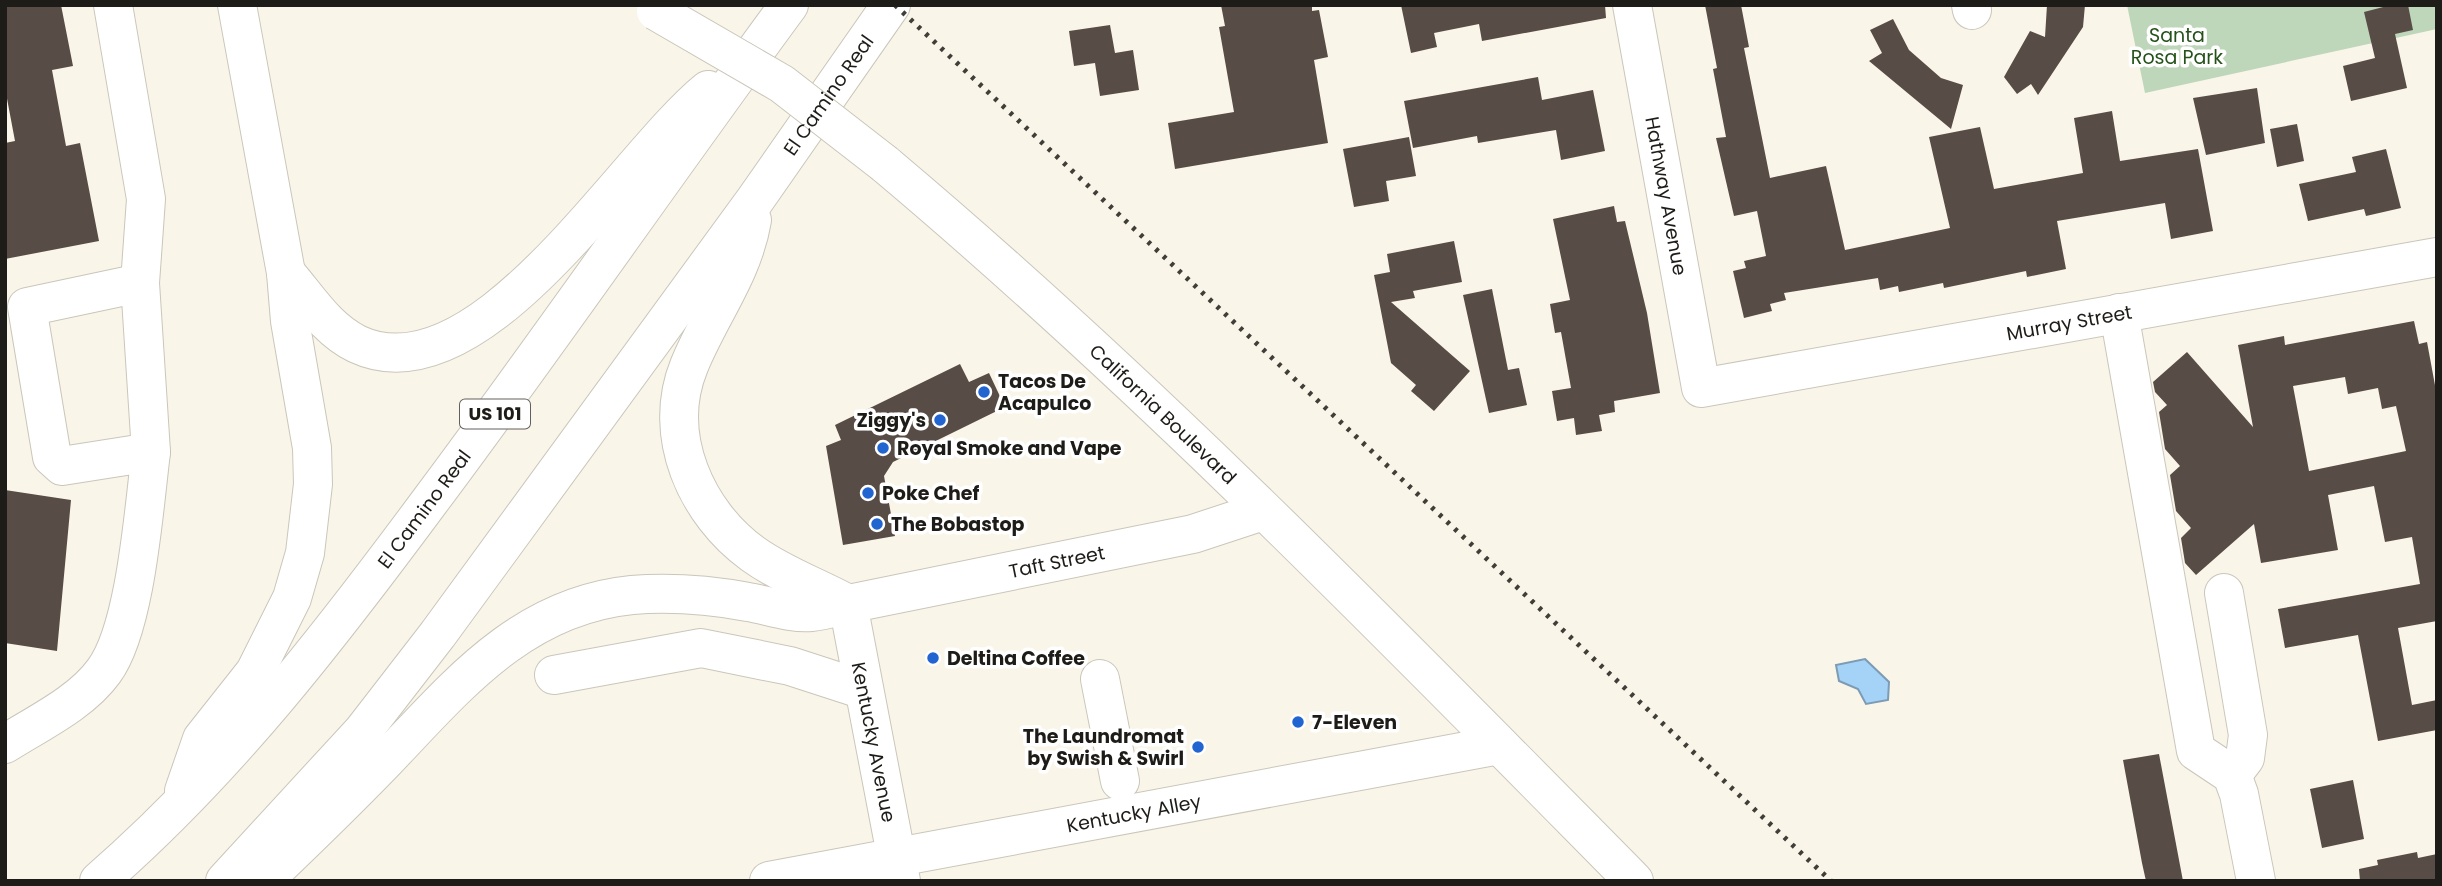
<svg xmlns="http://www.w3.org/2000/svg" width="2442" height="886" font-family="Poppins,sans-serif">
  <rect width="100%" height="100%" fill="#faf5e9"/>
  <!-- green -->
  <path fill="#bed6b9" d="M 2127,5 L 2437,5 L 2437,29 L 2145,93 Z"/>
  <!-- water -->
  <path fill="#a5d2f7" stroke="#7c9bb4" stroke-width="2" d="M 1865,659 L 1889,682 L 1888,700 L 1866,704 L 1858,689 L 1839,681 L 1836,665 Z"/>
  <!-- building -->
  <path fill="#584c47" fill-rule="evenodd" d="M 5,5 L 61,5 L 73,66 L 52,70 L 66,146 L 80,143 L 99,241 L 5,259 L 5,143 L 15,141 L 5,88 Z
    M 1221,5 L 1312,5 L 1312,11 L 1319,10 L 1328,57 L 1314,60 L 1328,143 L 1175,169 L 1168,123 L 1234,112 L 1219,27 L 1225,26 Z
    M 1401,5 L 1605,5 L 1606,18 L 1482,41 L 1479,24 L 1434,33 L 1437,47 L 1411,53 Z
    M 1705,5 L 1741,5 L 1749,47 L 1744,48 L 1770,178 L 1826,166 L 1845,250 L 1950,228 L 1929,137 L 1980,127 L 1994,189 L 2083,173 L 2074,118 L 2112,111 L 2120,161 L 2198,149 L 2213,231 L 2171,239 L 2165,203 L 2057,221 L 2066,269 L 2027,277 L 2026,271 L 1944,288 L 1943,283 L 1899,292 L 1898,286 L 1880,290 L 1878,278 L 1784,293 L 1786,300 L 1770,304 L 1772,311 L 1744,318 L 1733,271 L 1746,268 L 1744,261 L 1766,256 L 1757,211 L 1734,216 L 1716,138 L 1726,137 L 1713,69 L 1717,68 Z
    M 2047,5 L 2085,5 L 2083,27 L 2038,95 L 2031,84 L 2017,94 L 2004,77 L 2030,31 L 2045,37 Z
    M 2391,5 L 2408,5 L 2413,30 L 2395,34 L 2407,88 L 2351,101 L 2343,66 L 2375,58 L 2364,12 Z
    M 1893,19 L 1909,50 L 1941,78 L 1963,85 L 1951,129 L 1869,61 L 1882,53 L 1870,30 Z
    M 1110,25 L 1115,53 L 1133,50 L 1139,90 L 1100,96 L 1095,63 L 1074,66 L 1069,31 Z
    M 1538,77 L 1542,100 L 1593,90 L 1605,151 L 1561,160 L 1556,130 L 1478,143 L 1477,136 L 1413,148 L 1404,101 Z
    M 2257,88 L 2265,143 L 2206,155 L 2193,98 Z
    M 2297,124 L 2304,161 L 2277,167 L 2270,129 Z
    M 1409,137 L 1416,176 L 1386,181 L 1389,201 L 1354,207 L 1343,149 Z
    M 2386,149 L 2401,208 L 2366,216 L 2364,209 L 2308,221 L 2299,184 L 2356,172 L 2352,157 Z
    M 1614,206 L 1617,222 L 1625,221 L 1647,313 L 1660,393 L 1614,401 L 1615,412 L 1599,415 L 1602,431 L 1576,435 L 1574,418 L 1557,421 L 1552,391 L 1571,388 L 1561,332 L 1555,333 L 1550,304 L 1570,300 L 1553,219 Z
    M 1454,241 L 1462,282 L 1413,291 L 1415,298 L 1391,302 L 1470,371 L 1434,411 L 1411,391 L 1416,385 L 1391,363 L 1374,275 L 1390,272 L 1387,254 Z
    M 1492,289 L 1508,370 L 1519,368 L 1527,405 L 1489,413 L 1463,295 Z
    M 2414,321 L 2419,344 L 2427,342 L 2437,396 L 2437,621 L 2398,628 L 2412,705 L 2437,700 L 2437,730 L 2378,741 L 2358,635 L 2285,648 L 2278,609 L 2420,584 L 2412,537 L 2385,542 L 2374,486 L 2328,495 L 2338,550 L 2261,563 L 2254,524 L 2196,575 L 2185,563 L 2181,538 L 2191,528 L 2176,511 L 2170,475 L 2180,466 L 2165,449 L 2159,412 L 2167,405 L 2155,392 L 2153,382 L 2187,352 L 2253,427 L 2238,345 L 2284,336 L 2285,345 ZM 2345,377 L 2348,394 L 2378,388 L 2382,409 L 2396,406 L 2406,451 L 2309,471 L 2293,386 Z
    M 960,364 L 969,382 L 989,373 L 1005,407 L 893,462 L 884,476 L 895,536 L 843,545 L 826,446 L 841,440 L 835,425 Z
    M 5,490 L 71,500 L 57,651 L 5,643 Z
    M 2159,754 L 2183,881 L 2146,881 L 2142,863 L 2123,760 Z
    M 2353,780 L 2364,839 L 2322,848 L 2310,789 Z
    M 2417,852 L 2418,858 L 2437,854 L 2437,881 L 2360,881 L 2359,869 L 2378,865 L 2377,860 Z"/>
  <g fill="none" stroke-linecap="round" stroke-linejoin="round">
    <!-- minor casing -->
    <g stroke="#cac6ba" stroke-width="40">
      <g id="minor">
        <path d="M 113,5 L 146,199 L 140,283 L 151,452"/>
        <path id="s1" d="M 1632,5 L 1701,388 L 2437,257"/>
        <path d="M 1971,5 L 1972,10"/>
        <path id="s2" d="M 885,164 C 1149,386 1391,635 1634,881"/>
        <path d="M 2119,313 L 2196,751 L 2232,775 L 2239,794 L 2256,881"/>
        <path d="M 2224,593 L 2248,735 L 2245,758 L 2232,775"/>
        <path d="M 554,675 L 701,648 L 790,666 L 864,690"/>
        <path d="M 1100,679 L 1120,781"/>
        <path d="M 5,744 C 38,723 81,703 104,671 C 136,628 144,507 151,452 L 62,466 L 52,457 L 27,307 L 140,283"/>
        <path id="s3" d="M 769,881 L 1499,745"/>
        <path id="s4" d="M 901,881 L 848,604 L 1193,534 L 1263,511"/>
      </g>
    </g>
    <!-- highway casing -->
    <g stroke="#cac6ba" stroke-width="40">
      <g id="highway">
        <path d="M 752,220 C 743,274 709,316 689,366 C 661,435 696,513 753,554 C 782,575 817,587 848,604"/>
        <path d="M 286,273 C 308,298 326,329 357,344 C 480,402 625,157 708,90"/>
        <path d="M 184,791 L 202,739 L 255,672 L 292,598 L 305,553 L 313,484 L 312,448 L 290,321 L 286,273 L 237,5"/>
        <path id="s5" d="M 99,881 C 227,770 330,636 430,501 C 552,338 668,169 789,5"/>
        <path id="s6" d="M 225,881 L 363,731 L 438,634 L 755,200 L 891,5"/>
        <path d="M 257,881 L 265,879 C 305,841 344,803 383,763 C 455,688 520,606 632,595 C 671,592 710,595 748,602 C 767,605 792,614 811,612 C 823,611 836,607 848,604"/>
      </g>
    </g>
    <!-- minor -->
    <use href="#minor" stroke="#fff" stroke-width="38"/>
    <!-- highway -->
    <use href="#highway" stroke="#fff" stroke-width="38"/>
    <!-- rail -->
    <path stroke="#403e38" stroke-width="5" stroke-dasharray="3.5 7" stroke-linecap="butt" d="M 895,5 L 1831,881"/>
    <!-- minor-bridge casing -->
    <g stroke="#cac6ba" stroke-width="40" stroke-linecap="butt">
      <path id="minor-bridge" d="M 656,11 L 782,84 L 885,164"/>
    </g>
    <!-- minor-bridge -->
    <use href="#minor-bridge" stroke="#fff" stroke-width="38"/>
  </g>
  <!-- markers -->
  <g fill="#2265d1" stroke="#fff" stroke-width="2.5">
    <circle cx="984" cy="392" r="7"/>
    <circle cx="940" cy="420" r="7"/>
    <circle cx="883" cy="448" r="7"/>
    <circle cx="868" cy="493" r="7"/>
    <circle cx="877" cy="524" r="7"/>
    <circle cx="933" cy="658" r="7"/>
    <circle cx="1298" cy="722" r="7"/>
    <circle cx="1198" cy="747" r="7"/>
  </g>
  <g text-anchor="middle" stroke-width="7" stroke-linejoin="round" paint-order="stroke">
    <!-- shield labels -->
    <rect fill="#fff" stroke="#62605d" stroke-width="2" x="460" y="399.5" width="70" height="29" rx="5"/>
    <g font-size="18" font-weight="bold" fill="#1e1c18">
      <text x="495" y="420">US 101</text>
    </g>
    <!-- park labels -->
    <g font-size="19" fill="#24521a" stroke="#fff">
      <text x="2177" y="42">Santa<tspan x="2177" dy="22">Rosa Park</tspan></text>
    </g>
    <!-- street labels -->
    <g font-size="19" fill="#1e1c18" stroke="#fff">
      <text dy="7" stroke="none"><textPath href="#s6" startOffset="992">El Camino Real</textPath></text>
      <text dy="7" stroke="none"><textPath href="#s1" startOffset="194">Hathway Avenue</textPath></text>
      <text dy="7" stroke="none"><textPath href="#s1" startOffset="763">Murray Street</textPath></text>
      <text dy="7" stroke="none"><textPath href="#s2" startOffset="374">California Boulevard</textPath></text>
      <text dy="7" stroke="none"><textPath href="#s5" startOffset="495">El Camino Real</textPath></text>
      <text dy="7" stroke="none"><textPath href="#s4" startOffset="495">Taft Street</textPath></text>
      <text transform="translate(874 742) rotate(79)" y="7">Kentucky Avenue</text>
      <text dy="7" stroke="none"><textPath href="#s3" startOffset="371">Kentucky Alley</textPath></text>
    </g>
    <!-- poi labels -->
    <g font-size="19" font-weight="bold" fill="#1e1c18" stroke="#fff" text-anchor="start">
      <text x="998" y="388">Tacos De<tspan x="998" dy="22">Acapulco</tspan></text>
      <text x="926" y="427" text-anchor="end">Ziggy's</text>
      <text x="897" y="455">Royal Smoke and Vape</text>
      <text x="882" y="500">Poke Chef</text>
      <text x="891" y="531">The Bobastop</text>
      <text x="947" y="665">Deltina Coffee</text>
      <text x="1312" y="729">7-Eleven</text>
      <text x="1184" y="743" text-anchor="end">The Laundromat<tspan x="1184" dy="22">by Swish &amp; Swirl</tspan></text>
    </g>
  </g>
  <!-- border -->
  <rect width="2442" height="886" fill="none" stroke="#1e1c18" stroke-width="14"/>
</svg>
